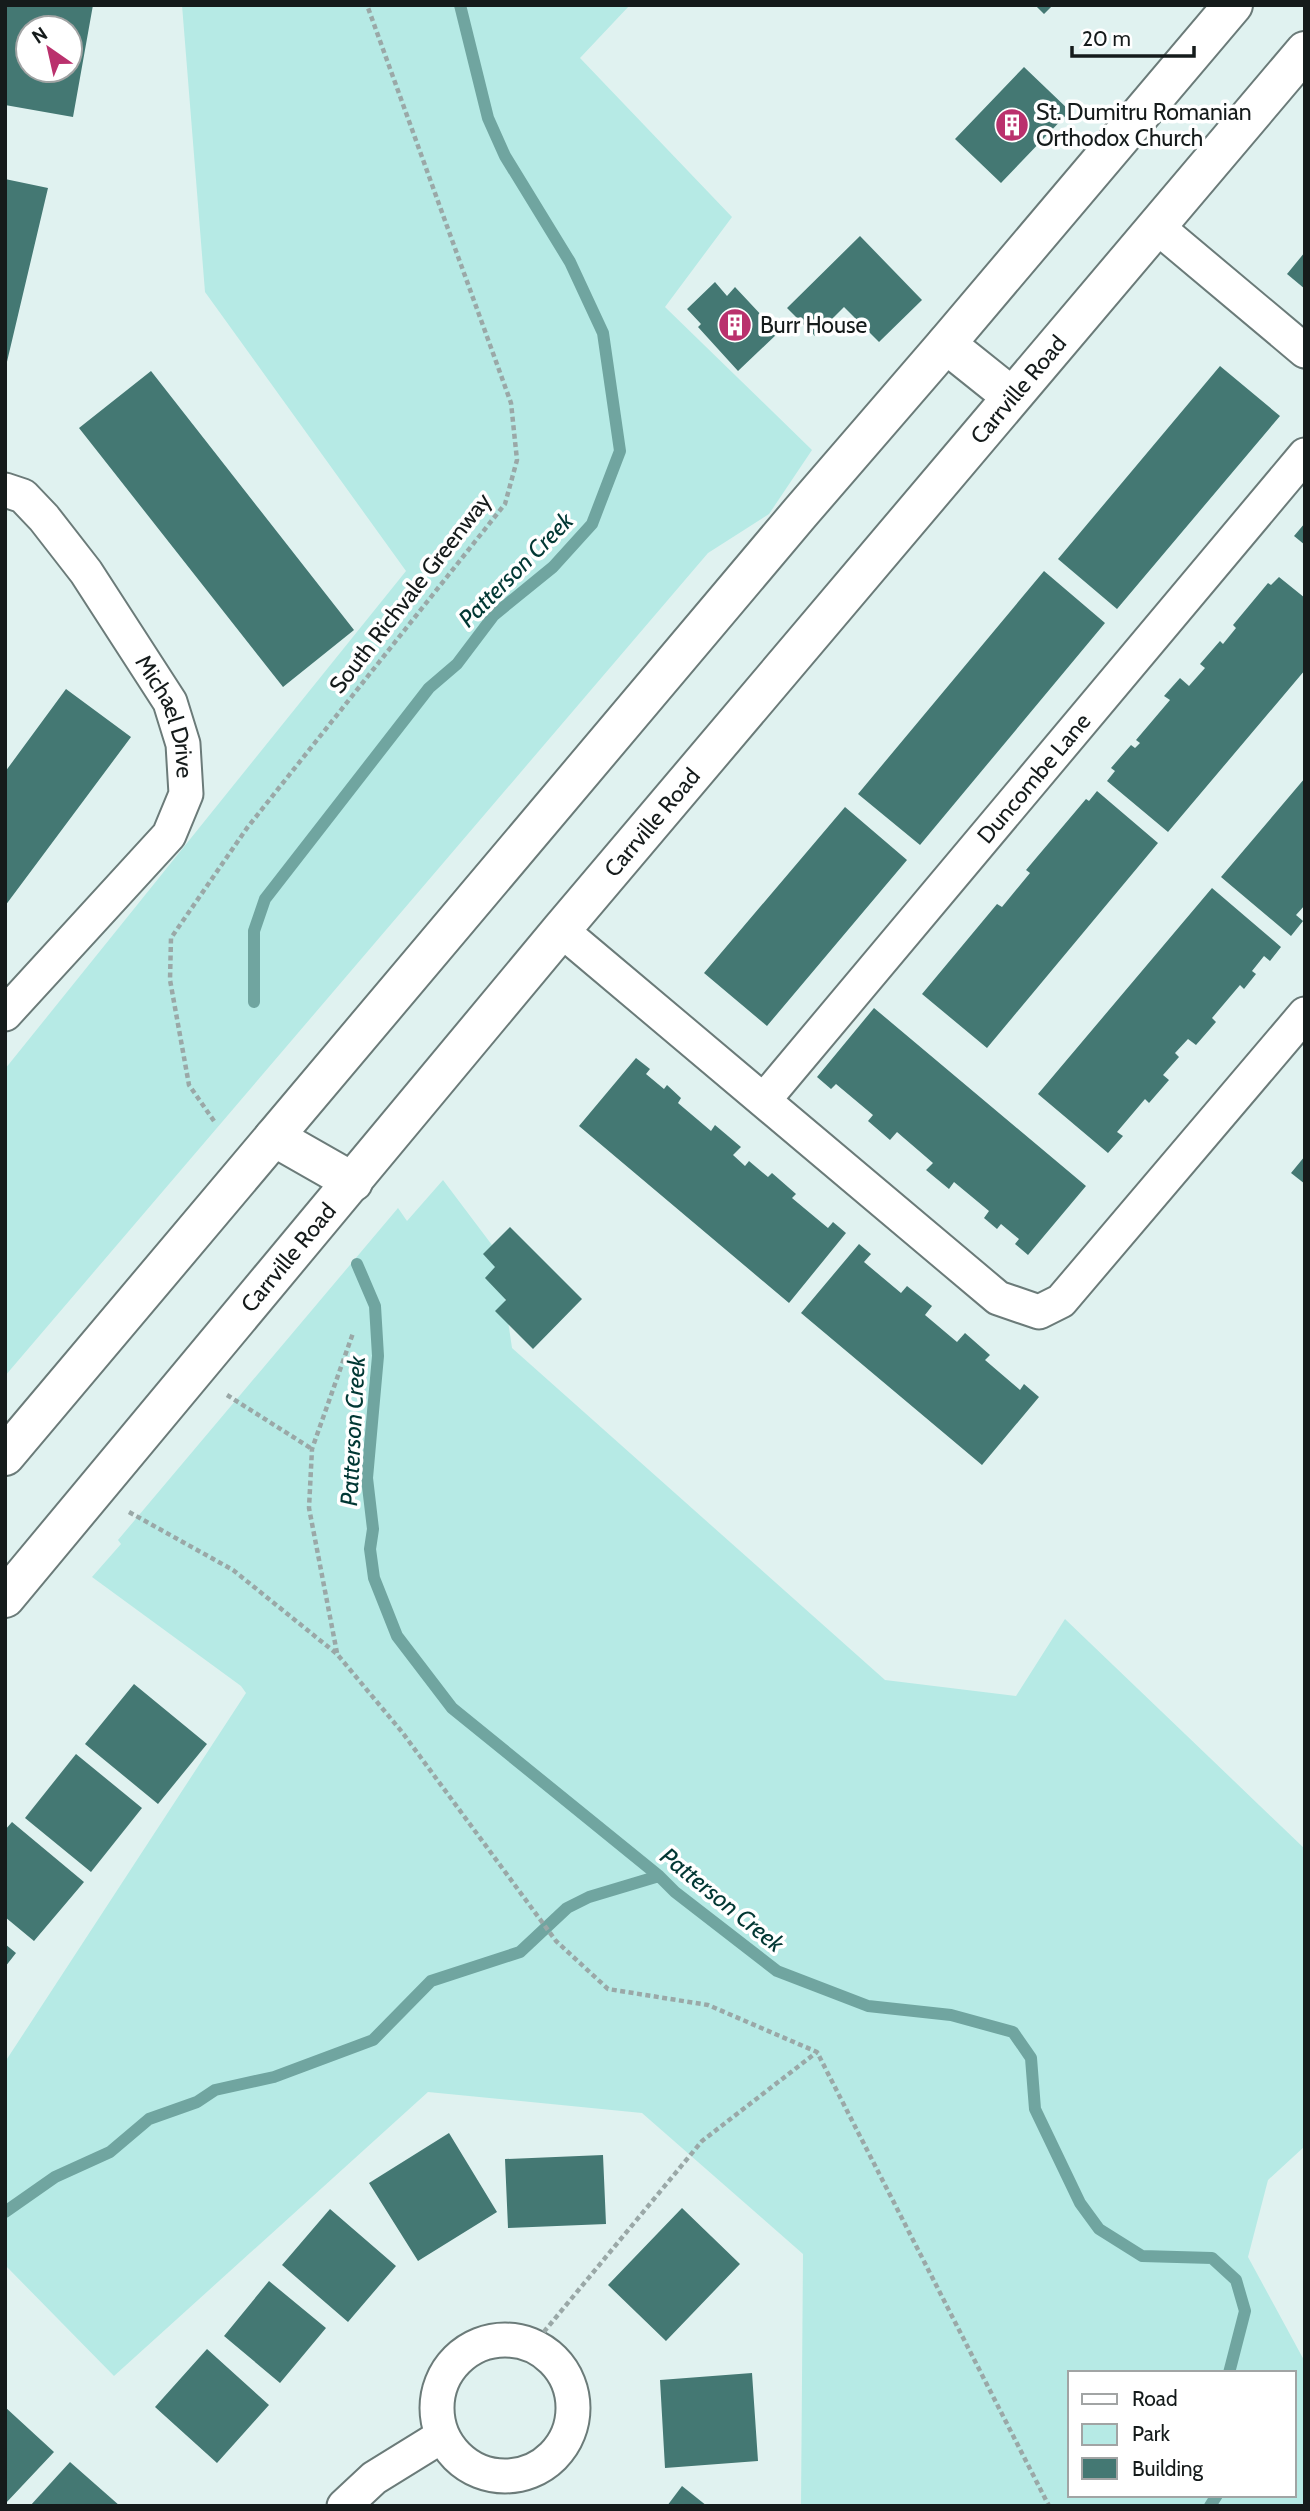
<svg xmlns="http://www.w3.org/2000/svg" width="1310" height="2511" font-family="Cabin,sans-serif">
  <rect width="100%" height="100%" fill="#e0f2f0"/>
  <!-- green -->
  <path fill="#b6eae5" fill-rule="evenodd" d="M 182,5 L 630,5 L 580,58 L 732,217 L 665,307 L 812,450 L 769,514 L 708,553 L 5,1376 L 5,1069 L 406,571 L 205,292 Z
    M 443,1180 L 498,1253 L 512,1348 L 885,1680 L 1016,1696 L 1065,1619 L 1305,1849 L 1305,2146 L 1268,2180 L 1248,2257 L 1305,2362 L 1305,2506 L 801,2506 L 803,2254 L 642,2113 L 428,2092 L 114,2376 L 5,2265 L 5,2062 L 246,1693 L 241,1686 L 92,1577 L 121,1544 L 118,1540 L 398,1208 L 407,1221 ZM 1070,2373 L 1294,2373 L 1294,2495 L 1070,2495 Z"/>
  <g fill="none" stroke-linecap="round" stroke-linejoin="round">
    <!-- stream -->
    <path stroke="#70a5a0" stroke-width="12" d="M 254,1002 L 254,931 L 265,899 L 429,688 L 457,664 L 494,615 L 553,567 L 592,524 L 620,451 L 603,333 L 570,262 L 505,156 L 488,118 L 460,5
      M 357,1264 L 375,1306 L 378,1356 L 367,1478 L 373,1529 L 370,1549 L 374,1578 L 397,1636 L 452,1708 L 659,1876 L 675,1892 L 777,1971 L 868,2006 L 951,2015 L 1013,2032 L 1031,2058 L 1035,2109 L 1080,2203 L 1099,2229 L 1142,2256 L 1212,2258 L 1236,2280 L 1245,2311 L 1229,2373
      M 5,2212 L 55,2177 L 110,2152 L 149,2119 L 197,2102 L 215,2090 L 274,2077 L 373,2040 L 431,1981 L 520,1952 L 567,1908 L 589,1897 L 659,1876
      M 1210,2506 L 1217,2495"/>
  </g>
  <!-- building -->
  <path fill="#447873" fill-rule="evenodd" d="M 5,5 L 93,5 L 73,117 L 5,105 ZM 28,28 L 70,28 L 70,70 L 28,70 Z
    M 1035,5 L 1053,5 L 1044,14 Z
    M 1024,67 L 1070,111 L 1001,183 L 955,139 Z
    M 5,179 L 48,188 L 6,366 L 5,366 Z
    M 860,236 L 922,300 L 879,342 L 844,307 L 815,336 L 787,308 Z
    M 1305,252 L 1305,289 L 1287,274 Z
    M 715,282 L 727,296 L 735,287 L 778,333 L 738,371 L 698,327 L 701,324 L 687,309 Z
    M 1220,366 L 1280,416 L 1117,609 L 1058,559 Z
    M 151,371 L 354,630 L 283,687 L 79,428 Z
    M 1305,523 L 1305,545 L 1294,536 Z
    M 1044,571 L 1105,623 L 920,845 L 858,794 Z
    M 1279,577 L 1305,598 L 1305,670 L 1168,832 L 1107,781 L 1115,771 L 1111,768 L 1131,745 L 1135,748 L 1140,743 L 1136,740 L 1170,700 L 1164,696 L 1180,678 L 1189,686 L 1205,668 L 1200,664 L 1220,641 L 1223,644 L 1236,628 L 1233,625 L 1268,583 L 1271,585 Z
    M 66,689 L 131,737 L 5,906 L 5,772 Z
    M 1305,778 L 1305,905 L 1296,915 L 1303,921 L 1291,936 L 1221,877 Z
    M 1097,791 L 1158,843 L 987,1048 L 922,994 L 997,904 L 1002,907 L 1030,873 L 1026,870 L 1086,799 L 1089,801 Z
    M 845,807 L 907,860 L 767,1026 L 704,973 Z
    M 1212,888 L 1281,947 L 1270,961 L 1264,956 L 1252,971 L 1256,974 L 1244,989 L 1240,985 L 1212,1018 L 1216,1022 L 1196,1045 L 1188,1039 L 1175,1053 L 1179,1057 L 1163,1075 L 1169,1080 L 1149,1103 L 1145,1099 L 1117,1132 L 1123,1136 L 1108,1153 L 1038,1094 Z
    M 874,1008 L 1086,1186 L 1028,1255 L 1015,1244 L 1019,1239 L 1001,1224 L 997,1229 L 984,1218 L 989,1211 L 954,1182 L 949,1189 L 926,1170 L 933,1163 L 897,1132 L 890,1140 L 868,1121 L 873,1115 L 836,1084 L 831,1089 L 817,1077 Z
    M 636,1058 L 650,1069 L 646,1074 L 664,1089 L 667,1085 L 681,1098 L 678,1103 L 711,1131 L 715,1125 L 741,1147 L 733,1155 L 745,1166 L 749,1161 L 768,1177 L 772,1173 L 796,1194 L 792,1198 L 828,1228 L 833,1222 L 846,1233 L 789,1303 L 579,1126 Z
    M 1305,1156 L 1305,1184 L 1291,1173 Z
    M 510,1227 L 582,1299 L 533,1349 L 495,1311 L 506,1300 L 485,1278 L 495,1267 L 483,1254 Z
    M 859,1244 L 871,1254 L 864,1262 L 901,1293 L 907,1286 L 932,1306 L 925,1315 L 957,1342 L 965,1333 L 990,1355 L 985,1360 L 1020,1390 L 1024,1384 L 1039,1397 L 982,1465 L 801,1313 Z
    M 134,1684 L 207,1744 L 158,1804 L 85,1744 Z
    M 76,1754 L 142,1808 L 91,1872 L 25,1818 Z
    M 12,1822 L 84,1882 L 34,1941 L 5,1917 L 5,1830 Z
    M 5,1944 L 16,1953 L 5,1967 Z
    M 449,2133 L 497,2212 L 418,2261 L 369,2183 Z
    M 603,2155 L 606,2224 L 508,2228 L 505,2159 Z
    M 682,2208 L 740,2264 L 666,2341 L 608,2285 Z
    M 330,2209 L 396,2266 L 348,2322 L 282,2265 Z
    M 269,2281 L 326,2328 L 280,2383 L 224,2336 Z
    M 207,2349 L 269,2405 L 217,2463 L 155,2407 Z
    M 752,2373 L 758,2461 L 665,2468 L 660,2380 Z
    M 5,2407 L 54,2452 L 5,2504 Z
    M 70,2462 L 120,2506 L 30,2506 Z
    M 682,2486 L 707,2506 L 667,2506 Z"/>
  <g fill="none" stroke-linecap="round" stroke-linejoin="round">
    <!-- minor casing -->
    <g stroke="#6b7b79" stroke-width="37">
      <g id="minor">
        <path d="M 1156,226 L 1305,351"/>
        <path id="s1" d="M 5,490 L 23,496 L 44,518 L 86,572 L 170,702 L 183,744 L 186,794 L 169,835 L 5,1014"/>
        <path d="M 561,930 L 998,1298 L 1039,1312 L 1061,1301 L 1305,1014"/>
        <path id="s2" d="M 764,1100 L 1305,455"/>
        <circle cx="505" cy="2408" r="68"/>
        <path d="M 344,2506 L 374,2478 L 442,2436"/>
      </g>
    </g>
    <!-- secondary casing -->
    <g stroke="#6b7b79" stroke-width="42">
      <g id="secondary">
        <path d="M 946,344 L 1011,396"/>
        <path d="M 274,1137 L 353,1182"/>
        <path d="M 5,1456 L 800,513 L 946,344 L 1233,5"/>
        <path id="s3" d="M 5,1598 L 561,930 L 1305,51"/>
      </g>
    </g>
    <!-- path -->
    <path stroke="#9aa8a7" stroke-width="4.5" stroke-dasharray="5 3.5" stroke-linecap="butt" d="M 214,1121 L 189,1085 L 170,980 L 171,938 L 247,828 L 505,504 L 517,460 L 511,403 L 367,5
      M 227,1395 L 312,1449
      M 129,1512 L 233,1570 L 337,1654 L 402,1732 L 556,1941 L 608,1989 L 708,2005 L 817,2052 L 1049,2506
      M 337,1653 L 309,1508 L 312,1449 L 353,1333
      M 533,2345 L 702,2141 L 817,2052"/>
    <!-- minor -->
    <use href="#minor" stroke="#fff" stroke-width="33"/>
    <!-- secondary -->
    <use href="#secondary" stroke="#fff" stroke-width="38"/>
  </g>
  <!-- icons -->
  <defs>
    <g id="building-disc" transform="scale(1.75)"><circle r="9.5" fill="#ba316d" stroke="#fff"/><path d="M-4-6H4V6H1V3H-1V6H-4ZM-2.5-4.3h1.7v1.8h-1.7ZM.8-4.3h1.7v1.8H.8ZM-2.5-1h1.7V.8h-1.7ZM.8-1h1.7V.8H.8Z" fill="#fff"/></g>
  </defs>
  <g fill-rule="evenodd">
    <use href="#building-disc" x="1012" y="125"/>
    <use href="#building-disc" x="735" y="325"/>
  </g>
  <g text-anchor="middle" stroke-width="7" stroke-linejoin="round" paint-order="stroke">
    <!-- poi labels -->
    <g font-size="23" fill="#151b1b" stroke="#fff" text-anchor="start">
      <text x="1036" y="120">St. Dumitru Romanian<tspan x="1036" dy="26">Orthodox Church</tspan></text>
      <text x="760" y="333">Burr House</text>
    </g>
    <!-- street labels -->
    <g font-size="23" fill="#151b1b" stroke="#fff">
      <text dy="8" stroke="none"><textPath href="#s3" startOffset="1577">Carrville Road</textPath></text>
      <text transform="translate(410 593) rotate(-52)" y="8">South Richvale Greenway</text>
      <text dy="8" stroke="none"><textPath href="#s1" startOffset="285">Michael Drive</textPath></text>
      <text dy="8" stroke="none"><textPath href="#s2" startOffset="420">Duncombe Lane</textPath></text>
      <text dy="8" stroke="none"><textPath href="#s3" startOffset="1010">Carrville Road</textPath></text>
      <text dy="8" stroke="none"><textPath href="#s3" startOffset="443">Carrville Road</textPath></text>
    </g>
    <!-- water labels -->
    <g font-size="24" font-style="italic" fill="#013733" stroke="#fff">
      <text transform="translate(516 570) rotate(-45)" y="8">Patterson Creek</text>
      <text transform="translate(353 1431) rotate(-87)" y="8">Patterson Creek</text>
      <text transform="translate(722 1900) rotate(39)" y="8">Patterson Creek</text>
    </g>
  </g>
  <!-- border -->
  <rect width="1310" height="2511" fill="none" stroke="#151b1b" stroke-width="14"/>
  <!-- legend -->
  <rect x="1068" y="2371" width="228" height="126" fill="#ffffff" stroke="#a1a4a4" stroke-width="2"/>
  <rect x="1082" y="2394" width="35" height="10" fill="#ffffff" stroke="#a1a4a4" stroke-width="2"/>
  <text x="1132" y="2406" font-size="21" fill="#151b1b">Road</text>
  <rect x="1082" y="2424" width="35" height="21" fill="#b6eae5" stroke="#a1a4a4" stroke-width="2"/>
  <text x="1132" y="2441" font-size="21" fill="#151b1b">Park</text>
  <rect x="1082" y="2458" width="35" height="21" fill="#447873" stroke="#a1a4a4" stroke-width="2"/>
  <text x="1132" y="2476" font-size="21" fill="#151b1b">Building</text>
  <!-- north arrow -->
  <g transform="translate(49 49) rotate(326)"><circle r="33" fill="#ffffff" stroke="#a1a4a4" stroke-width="2"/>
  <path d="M0-5L12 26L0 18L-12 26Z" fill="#ba316d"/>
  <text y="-10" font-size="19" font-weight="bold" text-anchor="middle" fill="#151b1b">N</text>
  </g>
  <!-- scale -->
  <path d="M1072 46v10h122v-10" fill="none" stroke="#151b1b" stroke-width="3.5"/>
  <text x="1082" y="46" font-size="21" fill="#151b1b" stroke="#ffffff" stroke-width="5" paint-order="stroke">20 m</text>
</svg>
